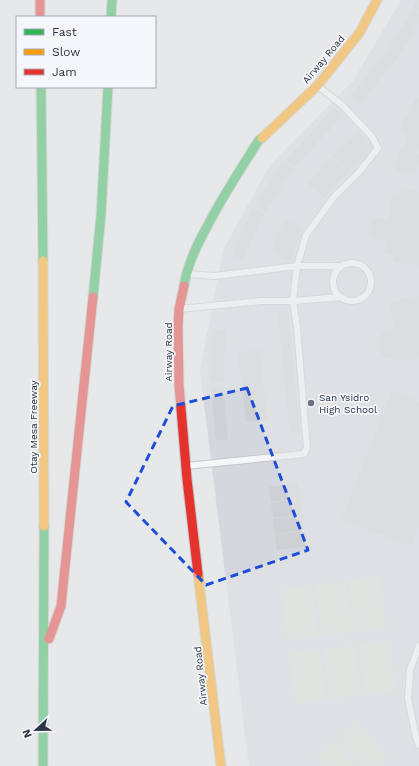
<svg xmlns="http://www.w3.org/2000/svg" width="419" height="766" font-family="'Work Sans',sans-serif">
  <rect width="100%" height="100%" fill="#e6e8ea"/>
  <!-- built -->
  <path fill="#d4d7dd" d="M 401,0 L 419,0 L 419,766 L 249,766 L 200,371 L 223,250 L 270,165 L 353,81 Z"/>
  <!-- green -->
  <path fill="#d6ded6" d="M 379,577 L 386,628 L 356,632 L 349,581 Z
    M 346,582 L 353,632 L 322,636 L 316,585 Z
    M 311,586 L 318,636 L 287,640 L 281,590 Z
    M 389,641 L 396,691 L 365,695 L 359,644 Z
    M 354,645 L 360,695 L 330,699 L 324,649 Z
    M 319,649 L 326,700 L 295,704 L 289,653 Z
    M 357,722 L 387,758 L 377,766 L 364,766 L 340,736 Z
    M 334,741 L 355,766 L 326,766 L 317,755 Z"/>
  <!-- building -->
  <path fill="#ced0d3" d="M 417,0 L 419,0 L 419,11 L 413,8 Z
    M 413,10 L 419,14 L 419,22 L 396,61 L 385,55 Z
    M 384,55 L 394,62 L 361,103 L 351,95 Z
    M 415,98 L 419,99 L 419,148 L 417,154 L 419,154 L 419,161 L 414,176 L 394,169 L 401,148 L 403,149 L 408,134 L 400,132 L 405,115 L 409,116 Z
    M 334,108 L 342,117 L 294,167 L 286,159 Z
    M 359,132 L 373,148 L 347,171 L 333,155 Z
    M 331,158 L 347,172 L 324,198 L 308,184 Z
    M 283,162 L 293,168 L 265,212 L 255,205 Z
    M 402,189 L 419,192 L 419,265 L 393,262 L 394,254 L 385,253 L 387,240 L 371,238 L 373,218 L 389,220 L 392,196 L 401,197 Z
    M 253,208 L 264,213 L 243,260 L 232,255 Z
    M 285,220 L 305,229 L 290,261 L 270,251 Z
    M 419,296 L 419,359 L 393,361 L 393,358 L 385,359 L 382,354 L 380,347 L 381,339 L 382,333 L 394,331 L 390,303 L 400,302 L 400,299 Z
    M 288,312 L 300,433 L 290,433 L 278,313 Z
    M 213,330 L 226,331 L 223,382 L 211,382 Z
    M 260,350 L 267,420 L 246,422 L 238,353 Z
    M 223,387 L 228,439 L 216,440 L 211,388 Z
    M 392,391 L 419,402 L 419,525 L 411,546 L 342,519 Z
    M 298,483 L 300,498 L 271,502 L 269,487 Z
    M 300,499 L 303,514 L 273,518 L 271,503 Z
    M 303,515 L 305,530 L 275,534 L 273,519 Z
    M 305,531 L 307,546 L 277,550 L 275,535 Z"/>
  <g fill="none" stroke-linecap="round" stroke-linejoin="round">
    <!-- lane casing -->
    <g stroke="#c4c6c8" stroke-width="8">
      <path id="lane" d="M333 282a19 19 0 1 1 38 0a19 19 0 1 1-38 0Z
        M 187,274 L 214,276 L 297,266 L 342,266
        M 179,309 L 262,301 L 293,301 L 341,297
        M 186,466 L 304,454 L 307,448 L 297,328 L 293,301 L 297,266 L 306,235 L 334,197 L 360,171 L 378,148 L 372,137 L 366,130 L 356,120 L 342,105 L 318,86
        M 419,646 L 410,670 L 408,699 L 416,737 L 419,745"/>
    </g>
    <!-- fast casing -->
    <g stroke="#c4c6c8" stroke-width="11">
      <path id="fast" d="M 111,17 L 112,0
        M 41,87 L 43,261
        M 184,286 C 188,262 198,243 209,223 C 224,194 242,167 259,140 L 262,138
        M 93,297 L 101,215 L 108,87
        M 43,766 L 44,526"/>
    </g>
    <!-- slow casing -->
    <g stroke="#c4c6c8" stroke-width="11">
      <path id="slow" d="M 262,138 L 318,85 L 360,32 L 377,0
        M 43,261 L 44,526
        M 198,574 L 221,766"/>
    </g>
    <!-- jam casing -->
    <g stroke="#c4c6c8" stroke-width="11">
      <path id="jam" d="M 40,0 L 40,17
        M 184,286 L 179,309 L 178,326 L 179,385 L 187,479 L 198,574
        M 49,639 L 61,606 L 93,297"/>
    </g>
    <!-- lane -->
    <use href="#lane" stroke="#f5f6f7" stroke-width="6"/>
    <!-- fast -->
    <use href="#fast" stroke="#30b455" stroke-width="9"/>
    <!-- slow -->
    <use href="#slow" stroke="#ff9f0a" stroke-width="9"/>
    <!-- jam -->
    <use href="#jam" stroke="#e5322d" stroke-width="9"/>
  </g>
  <!-- marked area -->
  <path d="M0 0H419V766H0ZM 247,388 L 308,550 L 206,585 L 126,502 L 173,406 Z" fill="#e6e8ea" fill-opacity=".55" fill-rule="evenodd"/>
  <path fill="none" stroke="#1d4ed8" stroke-width="3" stroke-dasharray="8 5" stroke-linejoin="round" d="M 247,388 L 308,550 L 206,585 L 126,502 L 173,406 Z"/>
  <!-- markers -->
  <circle fill="#6c737f" stroke="#f4f6f9" stroke-width="1.5" cx="311" cy="403" r="4"/>
  <g text-anchor="middle" stroke-width="3.5" stroke-linejoin="round" paint-order="stroke">
    <!-- street labels -->
    <g font-size="10" fill="#2b3445" stroke="#f4f6f9">
      <text transform="translate(323 59) rotate(-50)" y="4">Airway Road</text>
      <text transform="translate(168 352) rotate(-90)" y="4">Airway Road</text>
      <text transform="translate(33 427) rotate(-90)" y="4">Otay Mesa Freeway</text>
      <text transform="translate(200 676) rotate(-96)" y="4">Airway Road</text>
    </g>
    <!-- poi labels -->
    <g font-size="10" fill="#2b3445" stroke="#f4f6f9" text-anchor="start">
      <text x="319" y="401">San Ysidro<tspan x="319" dy="12">High School</tspan></text>
    </g>
  </g>
  <!-- legend -->
  <rect x="16" y="16" width="140" height="72" fill="#f4f6f9" stroke="#a4a8b1"/>
  <rect x="24" y="29" width="20" height="6" fill="#30b455" stroke="#a4a8b1"/>
  <text x="52" y="36" font-size="12" fill="#2b3445">Fast</text>
  <rect x="24" y="49" width="20" height="6" fill="#ff9f0a" stroke="#a4a8b1"/>
  <text x="52" y="56" font-size="12" fill="#2b3445">Slow</text>
  <rect x="24" y="69" width="20" height="6" fill="#e5322d" stroke="#a4a8b1"/>
  <text x="52" y="76" font-size="12" fill="#2b3445">Jam</text>
  <!-- north arrow -->
  <g transform="translate(36 730) rotate(248)" stroke="#f4f6f9" stroke-width="3" paint-order="stroke">
  <path d="M0-3L7 15L0 10L-7 15Z" fill="#2b3445"/>
  <text y="-6" font-size="11" font-weight="bold" text-anchor="middle" fill="#2b3445">N</text>
  </g>
</svg>
